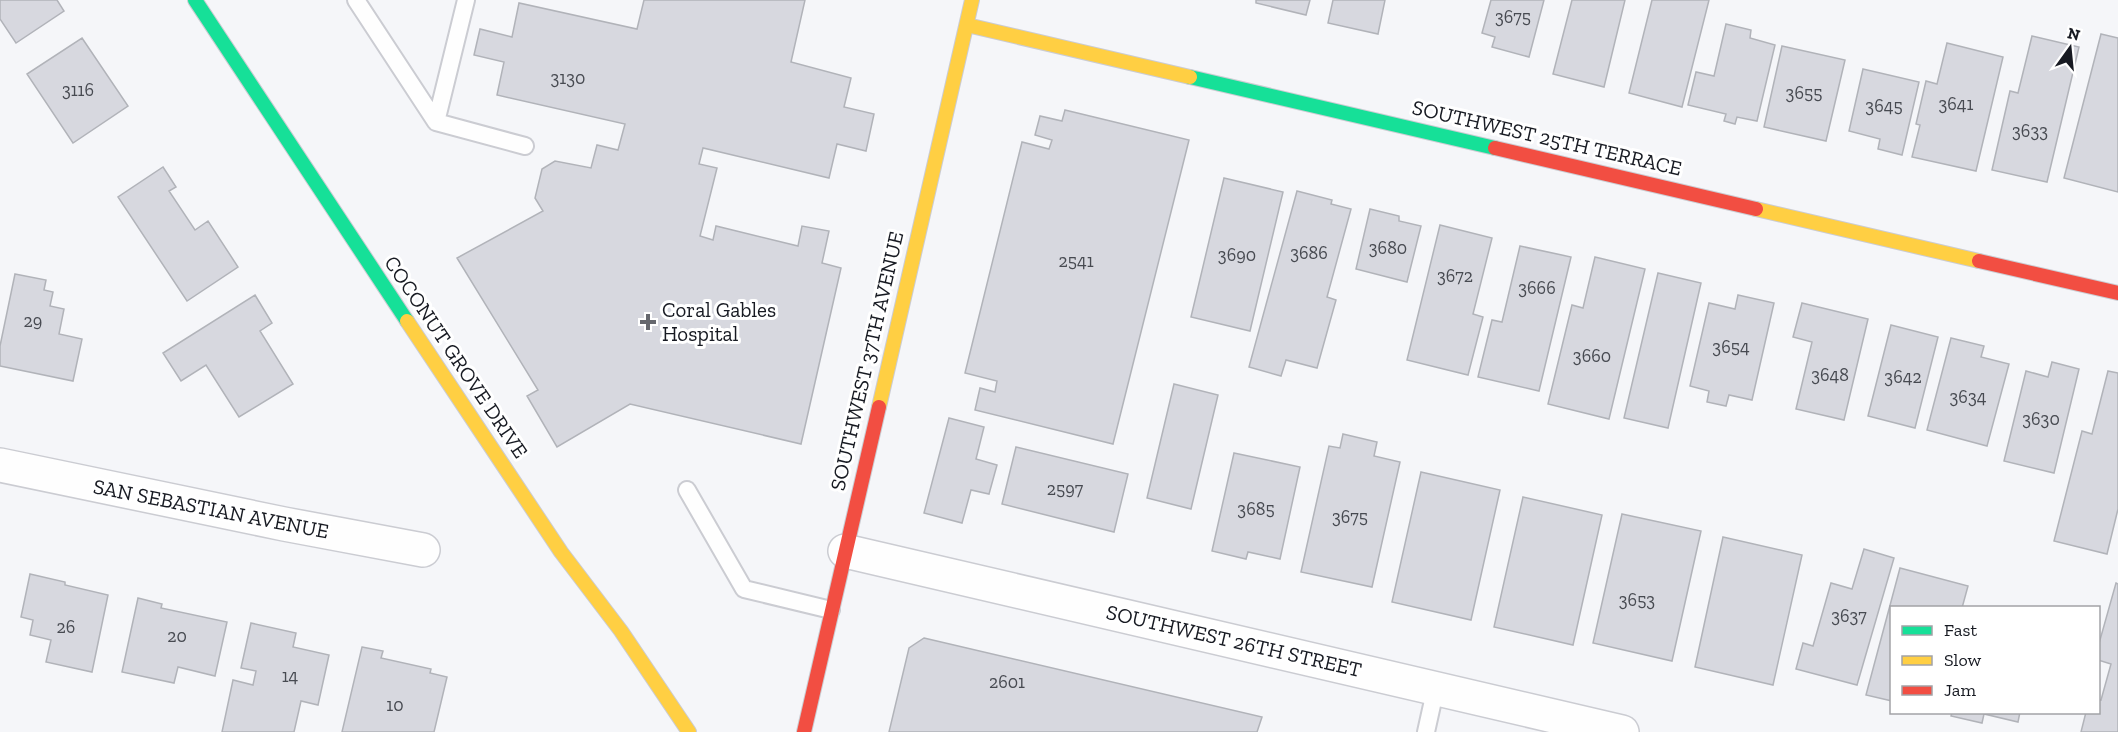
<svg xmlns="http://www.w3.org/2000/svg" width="2118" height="732" font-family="'Zilla Slab',serif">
  <rect width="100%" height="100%" fill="#f5f6f9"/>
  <!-- building -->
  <path fill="#d7d8df" stroke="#b1b3b9" stroke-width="1.5" d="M 0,0 L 57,0 L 64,11 L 16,43 L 0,19 Z
    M 644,0 L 805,0 L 791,62 L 851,78 L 844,107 L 874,114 L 866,151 L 837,144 L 829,178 L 703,148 L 699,164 L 717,168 L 700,236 L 713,240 L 716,226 L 798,246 L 802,226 L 829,231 L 822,263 L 841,268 L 801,444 L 630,404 L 557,447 L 527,396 L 538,390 L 457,258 L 543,211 L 535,198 L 542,169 L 555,161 L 591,168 L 597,145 L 618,150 L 625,124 L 497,95 L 504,62 L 474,55 L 480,29 L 512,37 L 519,3 L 637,29 Z
    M 1256,0 L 1310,0 L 1306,15 L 1256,3 Z
    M 1333,0 L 1385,0 L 1378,34 L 1328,23 Z
    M 1491,0 L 1544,0 L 1529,57 L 1492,47 L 1495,37 L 1482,33 Z
    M 1572,0 L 1625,0 L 1604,87 L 1553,74 Z
    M 1652,0 L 1709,0 L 1682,107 L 1629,93 Z
    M 1726,24 L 1751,30 L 1750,38 L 1775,45 L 1757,121 L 1737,117 L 1735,124 L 1724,121 L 1726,114 L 1688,105 L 1696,72 L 1714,76 Z
    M 2101,34 L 2118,38 L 2118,192 L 2064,178 Z
    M 2032,36 L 2079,47 L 2047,182 L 1992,170 L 2010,91 L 2018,93 Z
    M 82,38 L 128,106 L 73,143 L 27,74 Z
    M 1947,43 L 2003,57 L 1976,171 L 1912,157 L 1920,125 L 1916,124 L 1926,81 L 1937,84 Z
    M 1782,46 L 1845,60 L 1826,141 L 1764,127 Z
    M 1863,69 L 1919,82 L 1902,155 L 1878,149 L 1880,139 L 1849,131 Z
    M 1065,110 L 1189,140 L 1113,444 L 975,410 L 980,388 L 995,392 L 997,381 L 965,373 L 1022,142 L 1049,149 L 1052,140 L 1035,135 L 1040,116 L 1062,121 Z
    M 163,167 L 176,187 L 169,191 L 195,230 L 208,221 L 238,267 L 187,301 L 118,197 Z
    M 1224,178 L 1283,192 L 1250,331 L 1191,317 Z
    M 1297,191 L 1332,200 L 1331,204 L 1351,209 L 1327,297 L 1336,300 L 1317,368 L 1286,360 L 1281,376 L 1249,367 Z
    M 1370,209 L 1399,216 L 1399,221 L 1421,226 L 1407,282 L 1356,269 Z
    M 1440,225 L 1492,238 L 1473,314 L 1483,317 L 1468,375 L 1407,360 Z
    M 1520,246 L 1571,257 L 1539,391 L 1478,377 L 1492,320 L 1502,322 Z
    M 1595,257 L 1645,269 L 1609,419 L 1548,404 L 1572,305 L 1583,308 Z
    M 1658,273 L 1701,283 L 1668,428 L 1624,418 Z
    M 15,274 L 46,280 L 44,290 L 53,292 L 50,306 L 64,309 L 59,334 L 82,339 L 73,381 L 0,366 L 0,346 Z
    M 255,295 L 272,323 L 260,331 L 293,384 L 239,417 L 206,365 L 181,381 L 163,353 Z
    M 1738,295 L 1774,303 L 1752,400 L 1729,395 L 1726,406 L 1707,402 L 1709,391 L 1690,386 L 1709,303 L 1735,309 Z
    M 1802,303 L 1868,319 L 1844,420 L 1796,409 L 1812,342 L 1793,337 Z
    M 1891,325 L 1938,337 L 1915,428 L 1868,416 Z
    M 1951,338 L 1984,346 L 1981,357 L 2009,364 L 1987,446 L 1927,430 Z
    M 2052,362 L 2079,369 L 2054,473 L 2004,461 L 2026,371 L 2048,377 Z
    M 2108,371 L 2118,373 L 2118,509 L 2107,554 L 2054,541 L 2082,431 L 2092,434 Z
    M 1174,384 L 1218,395 L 1191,509 L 1147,498 Z
    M 949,418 L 984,427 L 976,459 L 997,465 L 989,494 L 971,490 L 962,523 L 924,513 Z
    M 1343,434 L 1377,442 L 1374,456 L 1400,462 L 1372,587 L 1301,572 L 1329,446 L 1340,448 Z
    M 1016,447 L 1128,474 L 1114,532 L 1002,504 Z
    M 1234,453 L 1300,467 L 1280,559 L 1248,552 L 1246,559 L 1212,551 Z
    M 1421,472 L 1500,490 L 1471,620 L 1392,602 Z
    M 1523,497 L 1602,515 L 1573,645 L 1494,627 Z
    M 1622,514 L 1701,531 L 1672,661 L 1593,643 Z
    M 1723,537 L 1802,555 L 1773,685 L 1695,667 Z
    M 1864,549 L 1894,558 L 1857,685 L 1796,669 L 1803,643 L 1813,646 L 1831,583 L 1852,589 Z
    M 1900,568 L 1968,586 L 1962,608 L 1892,608 L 1892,701 L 1866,695 Z
    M 30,574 L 65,582 L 65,585 L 108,595 L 92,672 L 46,662 L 51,640 L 30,635 L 33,620 L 21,617 Z
    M 2116,583 L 2118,584 L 2118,732 L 2081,732 L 2086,712 L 2098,712 L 2098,699 L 2101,700 L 2111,664 L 2098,660 L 2098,647 Z
    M 138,598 L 162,604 L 161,608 L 227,622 L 215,676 L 178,667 L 174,683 L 122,672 Z
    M 251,623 L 296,633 L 293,647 L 329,655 L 318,705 L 301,701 L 294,732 L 222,732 L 233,680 L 253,685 L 256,671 L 241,668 Z
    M 924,638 L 1262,717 L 1257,732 L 889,732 L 909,648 Z
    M 362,647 L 383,651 L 381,658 L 431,669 L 430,673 L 447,677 L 434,732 L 342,732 Z
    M 1952,712 L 2020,712 L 2018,722 L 1984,714 L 1982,723 L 1951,716 Z"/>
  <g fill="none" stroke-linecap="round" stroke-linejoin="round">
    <!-- lane casing -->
    <g stroke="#cbccd2" stroke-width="20">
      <path id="lane" d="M 356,0 L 436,122 L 525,146
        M 436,122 L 466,0
        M 687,490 L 744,589 L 831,610
        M 1426,732 L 1436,687"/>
    </g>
    <!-- street casing -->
    <g stroke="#cbccd2" stroke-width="36">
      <path id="street" d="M 0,465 L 284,524 L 423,550
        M 845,551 L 1622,732"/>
    </g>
    <!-- fast casing -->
    <g stroke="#cbccd2" stroke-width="16">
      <path id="fast" d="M 195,0 L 407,321
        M 1190,77 L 1495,148"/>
    </g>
    <!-- slow casing -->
    <g stroke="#cbccd2" stroke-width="16">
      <path id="slow" d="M 967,25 L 1190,77
        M 1756,209 L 1979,261
        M 407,321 L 561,552 L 621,631 L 689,732
        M 879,407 L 972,0"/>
    </g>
    <!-- jam casing -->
    <g stroke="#cbccd2" stroke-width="16">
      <path id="jam" d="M 1495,148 L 1756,209
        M 1979,261 L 2118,293
        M 804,732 L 879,407"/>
    </g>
    <!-- lane -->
    <use href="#lane" stroke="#fefefe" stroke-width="16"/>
    <!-- street -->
    <use href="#street" stroke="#fefefe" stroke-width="33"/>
    <!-- fast -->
    <use href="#fast" stroke="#16e098" stroke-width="14"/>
    <!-- slow -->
    <use href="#slow" stroke="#ffcf43" stroke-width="14"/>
    <!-- jam -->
    <use href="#jam" stroke="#f24e42" stroke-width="14"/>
  </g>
  <!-- markers -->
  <path fill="#65676d" stroke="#fff" stroke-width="2" d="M645 313h6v6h6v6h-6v6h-6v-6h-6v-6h6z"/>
  <g text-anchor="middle" stroke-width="6" stroke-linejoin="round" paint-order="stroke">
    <!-- number labels -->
    <g font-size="18" fill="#474a51">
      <text x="1513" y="23">3675</text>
      <text x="568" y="84">3130</text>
      <text x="78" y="96">3116</text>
      <text x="1804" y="99">3655</text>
      <text x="1956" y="110">3641</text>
      <text x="1884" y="112">3645</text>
      <text x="2030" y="137">3633</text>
      <text x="1388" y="254">3680</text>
      <text x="1309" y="259">3686</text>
      <text x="1237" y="261">3690</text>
      <text x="1076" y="267">2541</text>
      <text x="1455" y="282">3672</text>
      <text x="1537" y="294">3666</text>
      <text x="33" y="327">29</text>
      <text x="1731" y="353">3654</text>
      <text x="1592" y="362">3660</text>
      <text x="1830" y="381">3648</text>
      <text x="1903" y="383">3642</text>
      <text x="1968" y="403">3634</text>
      <text x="2041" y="425">3630</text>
      <text x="1065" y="495">2597</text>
      <text x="1256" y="515">3685</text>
      <text x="1350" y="523">3675</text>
      <text x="1637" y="606">3653</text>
      <text x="1849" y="622">3637</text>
      <text x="66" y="633">26</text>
      <text x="177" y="642">20</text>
      <text x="290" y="682">14</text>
      <text x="1007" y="688">2601</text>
      <text x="395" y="711">10</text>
    </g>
    <!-- street labels -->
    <g font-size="21" fill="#171a22" stroke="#fff">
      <text transform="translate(1547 138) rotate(13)" y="7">SOUTHWEST 25TH TERRACE</text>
      <text transform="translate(456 357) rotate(56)" y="7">COCONUT GROVE DRIVE</text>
      <text transform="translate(867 361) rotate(-77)" y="7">SOUTHWEST 37TH AVENUE</text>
      <text transform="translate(211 509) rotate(11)" y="7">SAN SEBASTIAN AVENUE</text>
      <text transform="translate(1234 641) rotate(13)" y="7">SOUTHWEST 26TH STREET</text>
    </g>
    <!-- poi labels -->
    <g font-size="21" fill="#171a22" stroke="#fff" text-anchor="start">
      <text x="662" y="317">Coral Gables<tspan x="662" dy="24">Hospital</tspan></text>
    </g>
  </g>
  <!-- legend -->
  <rect x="1890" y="606" width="210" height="108" fill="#ffffff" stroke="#a2a3a7" stroke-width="1.5"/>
  <rect x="1902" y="626" width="30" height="9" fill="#16e098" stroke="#a2a3a7" stroke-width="1.5"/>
  <text x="1944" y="636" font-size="18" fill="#171a22">Fast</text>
  <rect x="1902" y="656" width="30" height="9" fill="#ffcf43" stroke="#a2a3a7" stroke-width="1.5"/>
  <text x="1944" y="666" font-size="18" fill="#171a22">Slow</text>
  <rect x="1902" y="686" width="30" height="9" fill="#f24e42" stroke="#a2a3a7" stroke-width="1.5"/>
  <text x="1944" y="696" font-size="18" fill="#171a22">Jam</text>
  <!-- north arrow -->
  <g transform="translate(2070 48) rotate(15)" stroke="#ffffff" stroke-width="4.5" paint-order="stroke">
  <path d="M0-4.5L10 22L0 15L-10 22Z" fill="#171a22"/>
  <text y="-9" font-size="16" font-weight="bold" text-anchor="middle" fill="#171a22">N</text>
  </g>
</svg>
